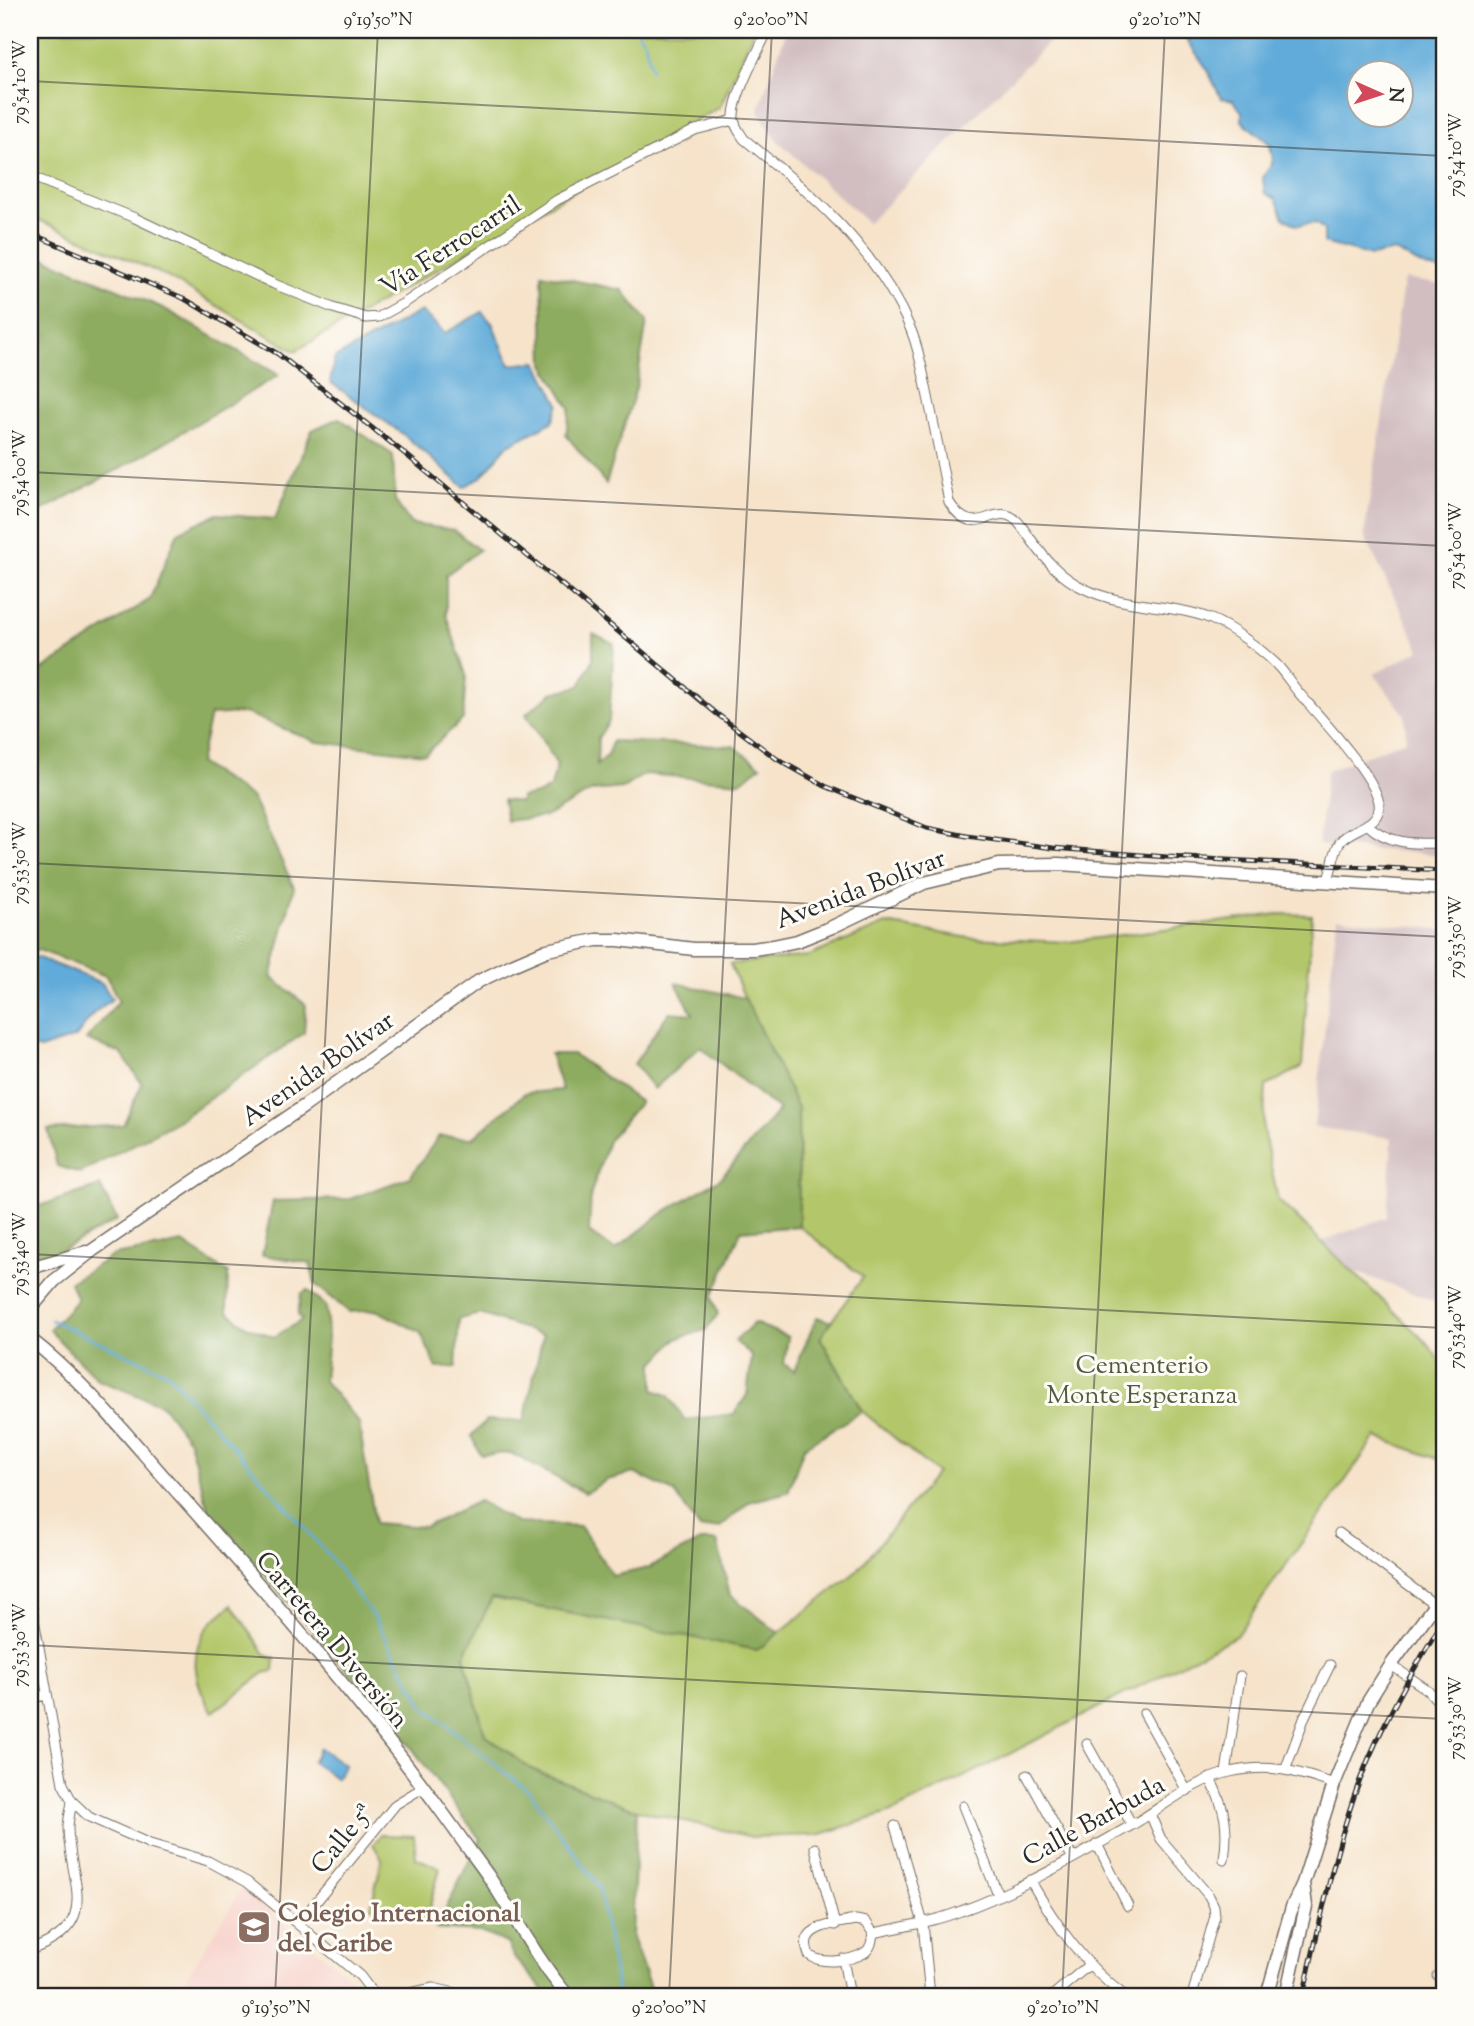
<svg xmlns="http://www.w3.org/2000/svg" width="1474" height="2026" font-family="'Sorts Mill Goudy',serif">
  <rect width="100%" height="100%" fill="#fdfcf7"/>
  <filter id="ink" filterUnits="userSpaceOnUse"><feTurbulence type="fractalNoise" baseFrequency=".0143" numOctaves="2"/><feDisplacementMap in="SourceGraphic" scale="14" xChannelSelector="R" yChannelSelector="G"/><feConvolveMatrix kernelMatrix="1 2 1 2 8 2 1 2 1" color-interpolation-filters="sRGB"/></filter>
  <filter id="wash" filterUnits="userSpaceOnUse"><feTurbulence type="fractalNoise" baseFrequency=".00686" numOctaves="4" result="noise"/><feDisplacementMap in="SourceGraphic" scale="28" xChannelSelector="R" yChannelSelector="G"/><feGaussianBlur stdDeviation="1.57" result="paint"/><feColorMatrix in="noise" values="0 0 0 0 0 0 0 0 0 0 0 0 0 0 0 0 0 1.4 0 .05"/><feComposite in="paint" operator="in"/></filter>
  <g filter="url(#wash)">
    <rect width="100%" height="100%" fill="#f6e3ca"/>
    <!-- built -->
    <path fill="#f7d0c9" d="M 242,1888 L 338,1967 L 368,1996 L 175,1996 Z"/>
    <!-- industrial -->
    <path fill="#d2bec1" d="M 787,30 L 1061,30 L 868,223 L 777,140 L 758,111 Z
      M 1404,279 L 1444,285 L 1444,855 L 1318,845 L 1327,771 L 1406,740 L 1405,715 L 1374,674 L 1420,650 L 1364,535 Z
      M 1337,918 L 1444,930 L 1444,1305 L 1353,1271 L 1322,1241 L 1387,1217 L 1392,1138 L 1314,1127 Z"/>
    <!-- green -->
    <path fill="#b3c76b" stroke="#6f794b" stroke-width="2" d="M 30,30 L 754,30 L 720,107 L 295,351 L 160,273 L 30,216 Z
      M 1278,914 L 1312,915 L 1302,1067 L 1266,1086 L 1263,1129 L 1278,1200 L 1426,1342 L 1444,1366 L 1444,1461 L 1376,1437 L 1236,1636 L 990,1764 L 892,1812 L 818,1835 L 752,1837 L 637,1810 L 531,1769 L 485,1735 L 464,1656 L 492,1598 L 757,1650 L 857,1571 L 937,1473 L 862,1411 L 820,1337 L 863,1277 L 799,1226 L 798,1108 L 752,1015 L 730,964 L 809,956 L 886,924 L 970,938 L 1068,942 Z
      M 232,1605 L 265,1654 L 275,1658 L 274,1671 L 264,1673 L 213,1712 C 196,1688 187,1655 207,1628 C 213,1619 223,1613 232,1605 Z
      M 381,1835 L 414,1836 L 416,1858 L 440,1868 L 426,1921 L 371,1907 L 382,1859 L 373,1844 Z"/>
    <!-- forest -->
    <path fill="#8eac5f" stroke="#5c6c45" stroke-width="2" d="M 30,252 L 163,308 L 279,375 L 123,467 L 30,517 Z
      M 542,274 L 622,290 L 647,321 L 636,388 L 606,484 L 566,435 L 570,408 L 544,364 Z
      M 339,418 L 393,455 L 395,501 L 411,524 L 454,530 L 479,550 L 446,575 L 446,615 L 466,675 L 463,719 L 425,754 L 317,742 L 245,713 L 210,715 L 199,763 L 252,798 L 294,887 L 271,977 L 306,1005 L 304,1033 L 176,1122 L 80,1173 L 57,1166 L 48,1130 L 123,1125 L 142,1084 L 121,1053 L 86,1040 L 119,1001 L 106,976 L 39,950 L 30,953 L 30,678 L 150,599 L 178,532 L 217,514 L 275,519 L 312,430 Z
      M 593,634 L 614,644 L 609,721 L 598,738 L 597,765 L 608,755 L 612,741 L 733,746 L 761,766 L 740,782 L 645,774 L 623,788 L 592,791 L 547,816 L 507,821 L 503,800 L 521,802 L 521,797 L 539,794 L 551,787 L 557,765 L 526,714 L 552,693 L 580,686 L 593,660 Z
      M 676,983 L 745,998 L 798,1108 L 799,1226 L 741,1231 L 712,1297 L 718,1314 L 706,1330 L 676,1339 L 654,1363 L 654,1390 L 668,1395 L 685,1420 L 734,1414 L 747,1395 L 752,1356 L 735,1341 L 754,1323 L 788,1337 L 784,1364 L 794,1371 L 817,1317 L 831,1322 L 820,1338 L 862,1411 L 804,1447 L 788,1492 L 749,1502 L 720,1527 L 700,1529 L 674,1492 L 634,1473 L 607,1480 L 585,1493 L 511,1453 L 481,1455 L 471,1436 L 487,1420 L 524,1421 L 543,1335 L 480,1314 L 459,1319 L 456,1367 L 437,1368 L 420,1332 L 376,1310 L 349,1312 L 315,1284 L 310,1263 L 262,1255 L 273,1201 L 350,1199 L 410,1177 L 439,1136 L 473,1138 L 525,1093 L 562,1090 L 550,1054 L 573,1054 L 640,1102 L 608,1141 L 591,1193 L 589,1232 L 615,1250 L 664,1212 L 721,1178 L 779,1110 L 700,1047 L 654,1089 L 634,1064 L 669,1012 L 693,1014 Z
      M 100,1186 L 117,1220 L 51,1256 L 30,1257 L 30,1209 Z
      M 183,1243 L 228,1273 L 227,1311 L 246,1326 L 274,1337 L 302,1320 L 298,1315 L 301,1294 L 307,1290 L 326,1306 L 328,1336 L 324,1381 L 359,1423 L 375,1523 L 425,1527 L 479,1501 L 517,1523 L 580,1526 L 613,1576 L 648,1568 L 700,1541 L 717,1541 L 730,1595 L 779,1633 L 757,1650 L 492,1598 L 464,1656 L 485,1735 L 531,1769 L 637,1810 L 632,1937 L 653,1996 L 549,1996 L 515,1959 L 507,1943 L 480,1932 L 436,1929 L 480,1839 L 394,1724 L 209,1511 L 189,1441 L 162,1405 L 98,1380 L 49,1330 L 77,1300 L 70,1282 L 114,1255 Z"/>
    <!-- water -->
    <path fill="#61abd9" stroke="#466b82" stroke-width="2" fill-rule="evenodd" d="M 1170,30 L 1444,30 L 1444,271 L 1425,267 L 1395,251 L 1371,256 L 1324,243 L 1324,230 L 1316,223 L 1297,225 L 1284,218 L 1276,199 L 1265,193 L 1263,178 L 1273,161 L 1270,144 L 1242,121 L 1242,112 L 1233,100 L 1221,98 L 1207,69 L 1183,34 ZM 1358,74 L 1400,74 L 1400,116 L 1358,116 Z
      M 421,311 L 445,333 L 482,312 L 492,323 L 510,365 L 537,362 L 559,404 L 552,422 L 508,445 L 481,477 L 464,487 L 404,435 L 330,382 L 335,358 Z
      M 36,957 L 102,983 L 112,999 L 94,1013 L 76,1037 L 40,1049 L 30,1047 L 30,962 Z
      M 320,1748 L 345,1765 L 336,1778 L 312,1762 Z"/>
    <g fill="none" stroke-linecap="round" stroke-linejoin="round">
      <!-- stream -->
      <path stroke="#61abd9" stroke-width="2.5" d="M 636,30 L 645,42 L 651,70
        M 51,1320 L 168,1373 L 326,1552 L 375,1619 L 424,1707 L 530,1792 L 599,1886 L 618,1996"/>
    </g>
  </g>
  <g filter="url(#ink)">
    <g fill="none" stroke-linecap="round" stroke-linejoin="round">
      <!-- minor casing -->
      <g stroke="#726b63" stroke-width="11">
        <path id="minor" d="M 768,30 C 759,50 732,98 734,119 C 735,127 740,133 744,139 C 812,194 876,247 911,330 C 919,350 923,372 927,392 C 935,429 942,466 949,502 C 975,544 994,499 1017,521 C 1022,526 1026,533 1030,538 C 1045,559 1060,577 1083,588 C 1125,609 1172,603 1211,619 C 1231,627 1261,649 1276,664 C 1285,673 1291,684 1299,693 C 1316,713 1384,784 1379,809 C 1375,828 1350,828 1340,842 C 1334,850 1332,871 1327,882
          M 30,176 L 135,218 L 274,284 L 333,308 L 366,318 L 379,317 L 406,302 L 557,200 L 695,130 L 734,120
          M 1367,824 C 1388,845 1417,844 1444,843
          M 1339,1533 L 1434,1604
          M 30,1596 L 63,1784 L 72,1801 L 89,1817 L 150,1844 L 208,1861 L 247,1882 L 360,1976 L 375,1996
          M 1391,1665 L 1428,1690 L 1444,1708
          M 30,1698 L 46,1695
          M 1144,1713 L 1187,1791
          M 1087,1744 L 1132,1825
          M 1286,1768 L 1305,1716 L 1330,1665
          M 1226,1773 L 1240,1676
          M 1027,1775 L 1072,1857
          M 1210,1778 C 1225,1809 1229,1825 1224,1860
          M 963,1806 L 998,1895
          M 1150,1814 L 1161,1839 L 1209,1896 L 1214,1906 L 1215,1916 L 1192,1996
          M 895,1826 L 923,1923 L 930,1996
          M 1097,1844 L 1128,1906
          M 815,1848 L 835,1925
          M 1030,1880 C 1055,1923 1084,1966 1125,1996
          M 856,1920 L 866,1922 L 873,1933 C 872,1941 871,1949 864,1953 C 850,1961 822,1965 809,1955 C 796,1925 836,1924 856,1920 Z
          M 298,1924 L 396,1804 L 424,1787
          M 873,1933 C 903,1927 933,1922 961,1911 C 1020,1890 1078,1856 1132,1825 C 1163,1807 1194,1780 1230,1772 C 1270,1763 1296,1771 1334,1784
          M 30,1950 C 104,1924 69,1883 68,1828 C 68,1819 71,1810 72,1801
          M 843,1959 L 850,1996
          M 1438,1976 L 1444,1978
          M 396,1996 L 433,1988 L 468,1996
          M 1052,1996 L 1090,1964"/>
      </g>
      <!-- secondary casing -->
      <g stroke="#726b63" stroke-width="15">
        <path id="secondary" d="M 30,1268 L 86,1252
          M 30,1309 L 54,1281 L 93,1250 L 306,1105 L 479,981 L 512,965 L 547,950 L 596,940 L 618,940 L 694,949 L 753,949 L 773,946 L 797,941 L 832,927 L 924,883 L 999,865 L 1059,864 L 1444,889
          M 30,1339 C 87,1383 132,1442 180,1495 C 276,1603 371,1712 455,1830 C 466,1846 478,1861 489,1877 C 515,1917 537,1960 568,1996
          M 1267,1996 L 1292,1907 L 1303,1883 L 1334,1784 L 1368,1702 L 1391,1665 L 1444,1592
          M 1286,1996 L 1306,1906 L 1303,1883"/>
      </g>
      <!-- minor -->
      <use href="#minor" stroke="#fff" stroke-width="9"/>
      <!-- secondary -->
      <use href="#secondary" stroke="#fff" stroke-width="12"/>
      <!-- rail casing -->
      <g stroke="#2b2b2b" stroke-width="5">
        <path id="rail" d="M 30,233 L 183,298 L 278,354 L 404,453 L 717,714 L 777,759 L 825,786 L 927,828 L 967,836 L 1053,848 L 1167,857 L 1444,871
          M 1303,1996 C 1320,1924 1334,1849 1360,1780 C 1382,1723 1413,1670 1444,1619"/>
      </g>
      <!-- rail -->
      <use href="#rail" stroke="#fdfcf7" stroke-width="2.5" stroke-dasharray="8" stroke-linecap="butt"/>
    </g>
  </g>
  <!-- ticks -->
  <path fill="none" stroke="#2b2b2b" stroke-width="2" stroke-opacity="0.45" d="M 30,81 L 1444,156M 30,472 L 1444,546M 30,863 L 1444,937M 30,1254 L 1444,1328M 30,1645 L 1444,1719M 275,1996 L 378,30M 669,1996 L 772,30M 1062,1996 L 1165,30"/>
  <!-- icons -->
  <defs>
    <g id="school-square" transform="scale(1.75)"><rect x="-9" y="-9" width="18" height="18" rx="4" fill="#8d6e63" stroke="#fdfcf7"/><path d="M0-5L7-2L0 1L-7-2ZM-4 1L0 2.5L4 1V4Q0 6-4 4Z" fill="#fff"/></g>
  </defs>
  <g fill-rule="evenodd">
    <use href="#school-square" x="254" y="1927"/>
  </g>
  <g text-anchor="middle" stroke-width="6" stroke-linejoin="round" paint-order="stroke">
    <!-- street labels -->
    <g font-size="26" fill="#2b2b2b" stroke="#fdfcf7">
      <text transform="translate(450 245) rotate(-33)" y="9">Vía Ferrocarril</text>
      <text transform="translate(860 888) rotate(-21)" y="9">Avenida Bolívar</text>
      <text transform="translate(317 1068) rotate(-35)" y="9">Avenida Bolívar</text>
      <text transform="translate(333 1639) rotate(50)" y="9">Carretera Diversión</text>
      <text transform="translate(1093 1820) rotate(-29)" y="9">Calle Barbuda</text>
      <text transform="translate(341 1838) rotate(-51)" y="9">Calle 5ª</text>
    </g>
    <!-- park labels -->
    <g font-size="26" fill="#545a3e" stroke="#fdfcf7">
      <text x="1142" y="1373">Cementerio<tspan x="1142" dy="30">Monte Esperanza</tspan></text>
    </g>
    <!-- education labels -->
    <g font-size="26" font-weight="bold" fill="#785e54" stroke="#fdfcf7" text-anchor="start">
      <text x="278" y="1921">Colegio Internacional<tspan x="278" dy="30">del Caribe</tspan></text>
    </g>
  </g>
  <!-- margin -->
  <rect width="1474" height="2026" fill="none" stroke="#fdfcf7" stroke-width="77"/>
  <!-- north arrow -->
  <g transform="translate(1380 94) rotate(93)"><circle r="33" fill="#fdfcf7" stroke="#a9a8a5" stroke-width="2"/>
  <path d="M0-5L12 26L0 18L-12 26Z" fill="#d1495b"/>
  <text y="-10" font-size="19" font-weight="bold" text-anchor="middle" fill="#2b2b2b">N</text>
  </g>
  <rect x="38" y="38" width="1398" height="1950" fill="none" stroke="#2b2b2b" stroke-width="2.5"/>
  <g font-size="18" text-anchor="middle" fill="#2b2b2b">
    <text x="378" y="25">9°19'50"N</text>
    <text x="771" y="25">9°20'00"N</text>
    <text x="1165" y="25">9°20'10"N</text>
    <text transform="translate(19 82) rotate(-90)" y="6">79°54'10"W</text>
    <text transform="translate(1455 155) rotate(-90)" y="6">79°54'10"W</text>
    <text transform="translate(19 473) rotate(-90)" y="6">79°54'00"W</text>
    <text transform="translate(1455 546) rotate(-90)" y="6">79°54'00"W</text>
    <text transform="translate(19 863) rotate(-90)" y="6">79°53'50"W</text>
    <text transform="translate(1455 937) rotate(-90)" y="6">79°53'50"W</text>
    <text transform="translate(19 1254) rotate(-90)" y="6">79°53'40"W</text>
    <text transform="translate(1455 1327) rotate(-90)" y="6">79°53'40"W</text>
    <text transform="translate(19 1645) rotate(-90)" y="6">79°53'30"W</text>
    <text transform="translate(1455 1718) rotate(-90)" y="6">79°53'30"W</text>
    <text x="276" y="2013">9°19'50"N</text>
    <text x="669" y="2013">9°20'00"N</text>
    <text x="1063" y="2013">9°20'10"N</text>
  </g>
</svg>
